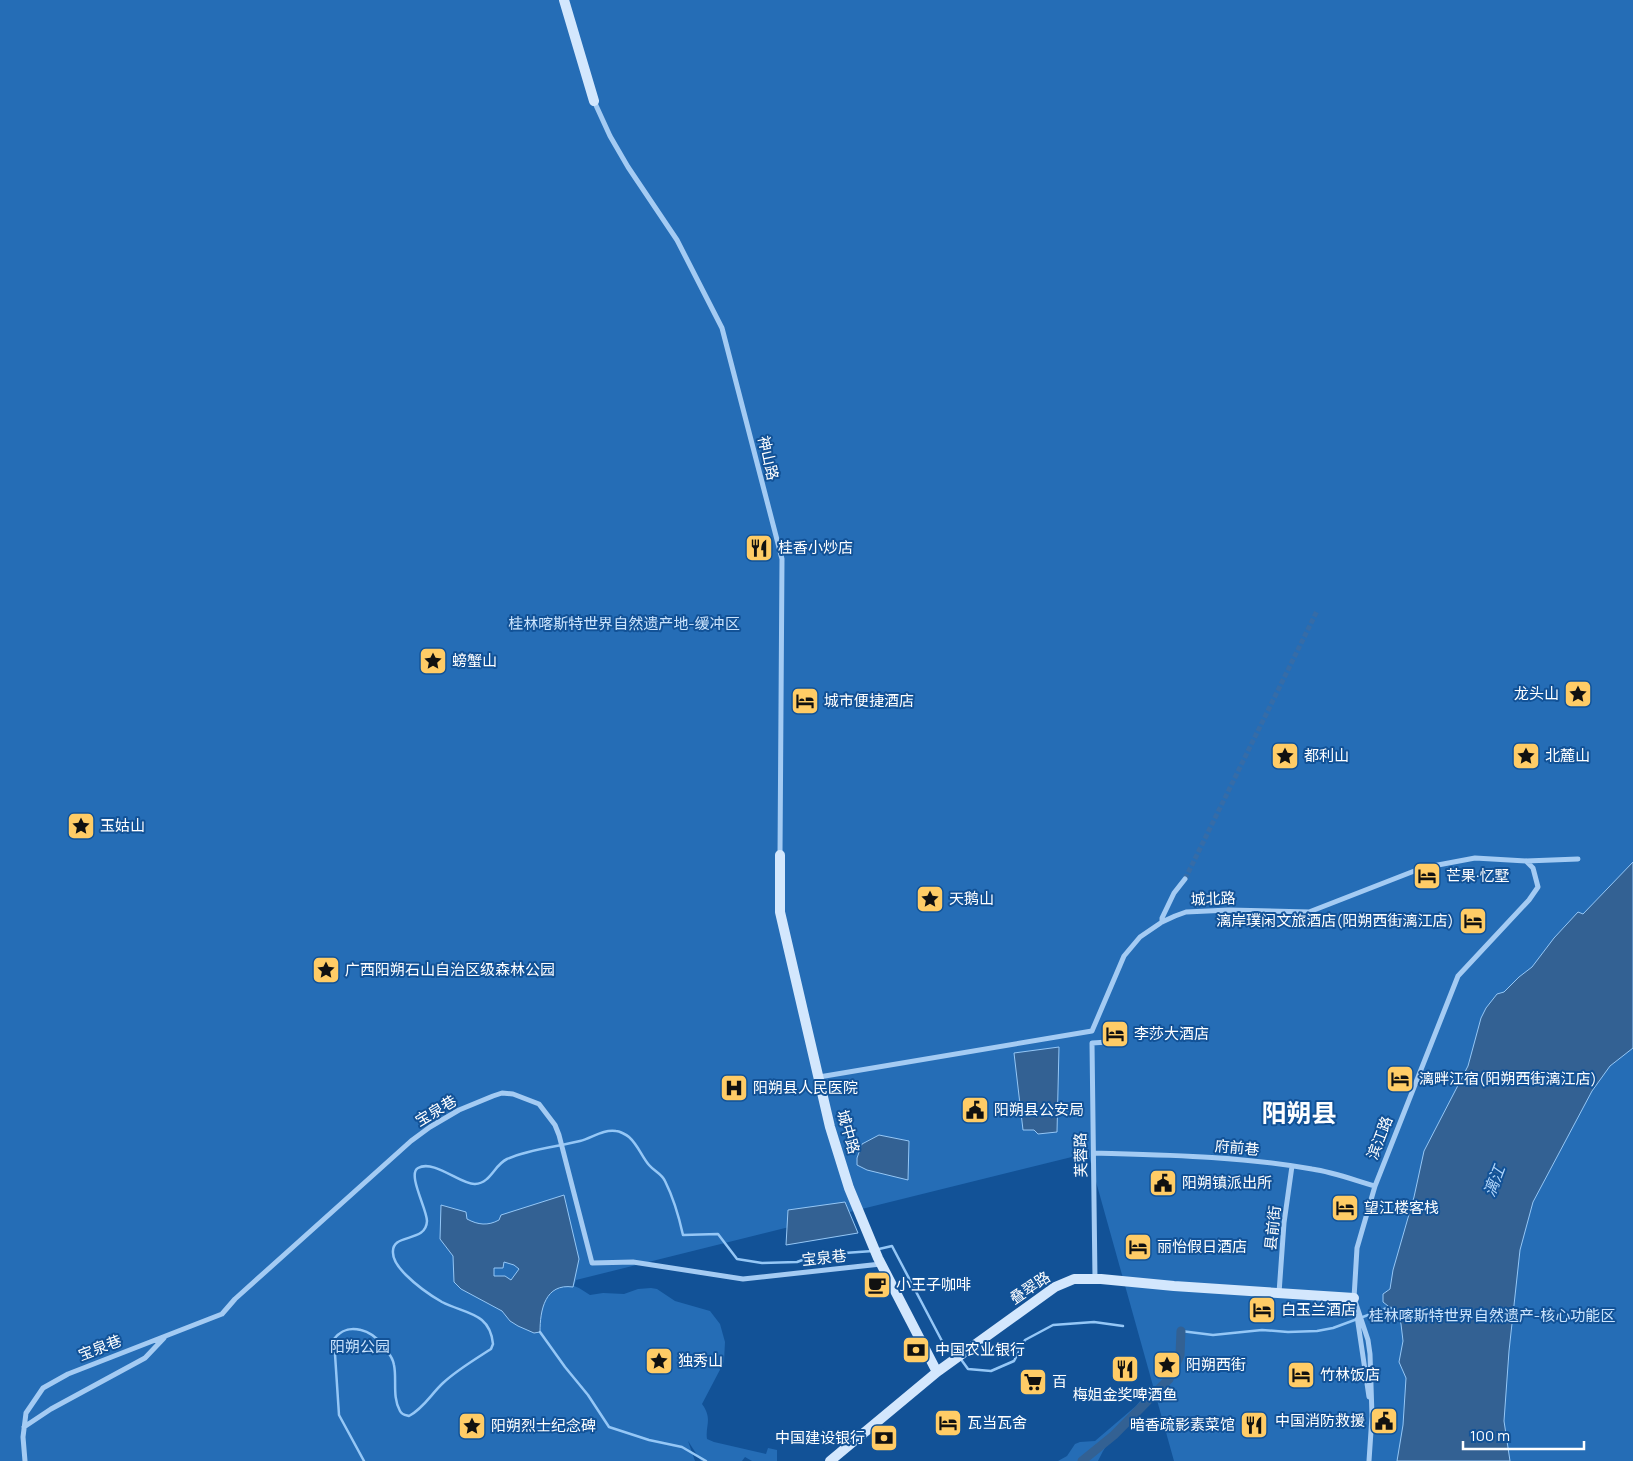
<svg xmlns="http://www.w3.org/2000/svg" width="1633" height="1461" font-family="Manrope,'Noto Sans SC',sans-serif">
  <rect width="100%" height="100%" fill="#125297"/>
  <!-- green -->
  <path fill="#256db6" d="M 0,0 L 1633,0 L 1633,1461 L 1174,1461 L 1088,1153 L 576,1280 L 574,1286 L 579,1288 L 590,1295 L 603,1293 L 624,1294 L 638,1289 L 651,1288 L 657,1289 L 675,1301 L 710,1311 L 720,1324 L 725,1342 L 724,1362 L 702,1404 C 713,1419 705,1426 707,1439 L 714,1442 L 766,1454 L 768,1448 L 777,1450 L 777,1461 L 752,1461 L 745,1457 L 742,1461 L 701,1461 L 688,1441 L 695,1461 L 0,1461 Z
    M 1146,1394 L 1149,1394 L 1149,1396 C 1129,1417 1110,1435 1098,1461 L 1058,1461 L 1067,1456 L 1075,1444 L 1080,1442 L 1095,1441 L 1136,1406 Z"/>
  <!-- water -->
  <path fill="#336193" stroke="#95c7f6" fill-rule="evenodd" d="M 1633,862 L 1633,1048 L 1610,1066 L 1592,1091 L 1533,1202 L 1520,1250 L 1509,1351 L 1504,1421 L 1510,1461 L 1397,1461 L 1403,1425 L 1406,1378 L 1399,1362 L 1403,1341 L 1401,1324 L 1398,1314 L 1383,1302 L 1383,1294 L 1390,1289 L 1393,1270 L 1414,1197 L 1424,1151 L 1468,1066 L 1481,1018 L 1486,1008 L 1497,994 L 1504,992 L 1519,977 L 1532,967 L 1554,938 L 1578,912 L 1583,914 Z
    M 1059,1047 L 1057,1132 L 1038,1134 L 1034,1130 L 1023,1130 L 1014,1053 Z
    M 879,1135 L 909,1141 L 908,1180 L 867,1170 L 857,1165 L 857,1158 L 862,1144 Z
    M 564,1195 L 579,1259 L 573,1287 C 545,1283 540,1310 540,1332 L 534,1333 L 518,1326 L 510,1321 L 502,1311 L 461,1289 L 454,1282 L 453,1256 L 440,1239 L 441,1205 L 466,1212 L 467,1219 C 478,1225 488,1226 499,1220 L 501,1215 ZM 504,1262 L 514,1265 L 519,1269 L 511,1280 L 505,1276 L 494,1276 L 494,1268 L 503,1268 Z
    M 845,1202 L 858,1233 L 786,1245 L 788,1210 Z"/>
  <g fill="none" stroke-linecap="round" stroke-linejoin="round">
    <!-- stream -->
    <path stroke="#95c7f6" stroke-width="2.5" d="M 879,1249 L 892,1246 L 943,1343 L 953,1349 L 957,1354
      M 1181,1331 L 1213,1335 L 1262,1330 L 1288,1332 L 1317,1331 L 1333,1328 L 1387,1308 L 1391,1308
      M 540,1332 L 565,1367 L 588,1395 L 609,1427 L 649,1440 L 682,1447 L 706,1461
      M 960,1358 L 968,1369 L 991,1371 L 1014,1361 L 1025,1340 L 1053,1325 L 1094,1322 L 1123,1326
      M 364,1461 L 339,1415 L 334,1339 C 341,1330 349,1327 361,1330 C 370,1332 377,1338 383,1345 C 387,1351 393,1357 394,1365 C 397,1379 392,1397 400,1411 C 402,1415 405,1415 409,1416 C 424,1408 431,1394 443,1383 C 457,1370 474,1360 491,1349 L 493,1344 C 490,1312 465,1314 442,1302 C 428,1294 417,1286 406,1275 C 400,1269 393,1261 393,1253 C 391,1232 426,1244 427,1221 C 427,1209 407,1174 418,1168 C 434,1159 461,1185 475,1184 C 491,1183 494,1165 507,1159 C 529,1149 556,1147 580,1141 C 592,1138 603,1129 616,1131 C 619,1131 627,1135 629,1137 C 638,1145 642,1157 649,1165 C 654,1171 662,1174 665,1181 C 673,1197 679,1217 683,1235 L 718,1234 L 737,1259 L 762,1263 L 797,1262 L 816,1255 L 873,1251"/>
    <!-- canal -->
    <path stroke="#336193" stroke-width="9" d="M 1082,1461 L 1114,1435 L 1169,1379 L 1180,1355 L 1181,1331"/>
    <!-- street-tunnel -->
    <path stroke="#366ca7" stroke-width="5" stroke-dasharray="5 2.5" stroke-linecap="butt" d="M 1185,879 L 1317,611"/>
    <!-- street -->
    <path stroke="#a4cbf3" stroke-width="5" d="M 594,101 L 610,136 L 628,167 L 677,240 L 722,328 L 782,559 L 780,855
      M 1162,922 L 1162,918 L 1174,893 L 1185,879
      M 819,1077 L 1092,1031 L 1124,956 L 1140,937 L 1162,922 L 1175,916 L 1186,912 L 1229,910 L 1309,912 L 1422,868 L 1475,858 L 1526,861 L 1578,859
      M 1094,1153 C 1166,1155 1240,1156 1312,1169 C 1333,1172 1354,1180 1375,1186
      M 1095,1279 L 1092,1043 L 1108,1042
      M 1279,1293 L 1284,1223 L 1292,1166
      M 1357,1316 L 1369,1397
      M 24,1427 L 51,1409 L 145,1358 L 164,1338
      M 25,1461 L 23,1437 L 26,1413 L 43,1388 L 68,1374 L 222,1314 L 235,1299 L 411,1141 L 430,1127 L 459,1110 L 493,1096 L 502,1093 L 513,1094 L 539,1104 L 555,1125 L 559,1135 L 592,1263 L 633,1262 L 743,1279 L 881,1264
      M 1369,1461 L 1372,1416 L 1370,1354 L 1368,1340 L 1354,1298 L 1357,1248 L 1375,1186 L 1458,976 L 1529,900 L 1538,887 L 1533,868 L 1526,861"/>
    <!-- secondary -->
    <path stroke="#d3e7fd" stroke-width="10" d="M 564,0 L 594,101
      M 780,855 L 780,912 L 830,1127 L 849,1188 L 878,1258 L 937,1372
      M 830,1461 L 937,1372 L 1055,1287 L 1074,1279 L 1101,1279 L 1174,1286 L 1354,1298"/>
  </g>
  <!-- icons -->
  <defs>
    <g id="restaurant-square" transform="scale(1.4375)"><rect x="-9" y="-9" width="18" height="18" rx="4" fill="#fc6" stroke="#125297"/><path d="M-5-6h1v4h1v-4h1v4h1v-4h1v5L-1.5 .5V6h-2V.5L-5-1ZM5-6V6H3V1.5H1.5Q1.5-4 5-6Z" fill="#111"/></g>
    <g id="sight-square" transform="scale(1.4375)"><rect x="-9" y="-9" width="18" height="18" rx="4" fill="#fc6" stroke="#125297"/><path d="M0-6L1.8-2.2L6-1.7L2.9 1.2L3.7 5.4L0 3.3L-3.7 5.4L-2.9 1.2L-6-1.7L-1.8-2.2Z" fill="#111"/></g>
    <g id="hotel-square" transform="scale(1.4375)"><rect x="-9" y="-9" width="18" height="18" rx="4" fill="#fc6" stroke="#125297"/><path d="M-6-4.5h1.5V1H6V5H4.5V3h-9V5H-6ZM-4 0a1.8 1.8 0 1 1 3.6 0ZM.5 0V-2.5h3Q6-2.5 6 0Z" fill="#111"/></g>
    <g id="hospital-square" transform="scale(1.4375)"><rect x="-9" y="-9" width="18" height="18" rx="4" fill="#fc6" stroke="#125297"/><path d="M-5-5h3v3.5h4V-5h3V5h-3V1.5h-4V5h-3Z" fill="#111"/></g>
    <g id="civic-square" transform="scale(1.4375)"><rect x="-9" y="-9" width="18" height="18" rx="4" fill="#fc6" stroke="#125297"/><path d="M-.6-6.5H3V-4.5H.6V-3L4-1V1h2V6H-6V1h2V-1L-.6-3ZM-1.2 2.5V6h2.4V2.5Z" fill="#111"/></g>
    <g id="cafe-square" transform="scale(1.4375)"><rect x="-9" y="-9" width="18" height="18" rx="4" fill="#fc6" stroke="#125297"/><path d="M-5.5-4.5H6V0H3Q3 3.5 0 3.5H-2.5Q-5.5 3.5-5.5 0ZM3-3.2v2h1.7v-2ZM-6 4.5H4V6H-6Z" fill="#111"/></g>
    <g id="bank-square" transform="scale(1.4375)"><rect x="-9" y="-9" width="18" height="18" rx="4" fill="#fc6" stroke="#125297"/><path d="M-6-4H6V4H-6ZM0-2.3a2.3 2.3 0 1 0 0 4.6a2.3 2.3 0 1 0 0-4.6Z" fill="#111"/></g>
    <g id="supermarket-square" transform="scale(1.4375)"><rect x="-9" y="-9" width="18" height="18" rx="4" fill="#fc6" stroke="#125297"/><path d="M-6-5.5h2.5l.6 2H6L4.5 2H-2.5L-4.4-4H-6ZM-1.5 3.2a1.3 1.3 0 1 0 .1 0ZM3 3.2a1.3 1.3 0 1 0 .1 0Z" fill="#111"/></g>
  </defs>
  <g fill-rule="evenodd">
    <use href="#restaurant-square" x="759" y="548"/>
    <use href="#sight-square" x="433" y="661"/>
    <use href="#sight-square" x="1578" y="694"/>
    <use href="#hotel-square" x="805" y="701"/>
    <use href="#sight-square" x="1285" y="756"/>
    <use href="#sight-square" x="1526" y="756"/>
    <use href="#sight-square" x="81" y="826"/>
    <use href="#hotel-square" x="1427" y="876"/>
    <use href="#sight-square" x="930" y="899"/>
    <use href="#hotel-square" x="1473" y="921"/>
    <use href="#sight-square" x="326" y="970"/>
    <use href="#hotel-square" x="1115" y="1034"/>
    <use href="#hotel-square" x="1400" y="1079"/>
    <use href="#hospital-square" x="734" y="1088"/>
    <use href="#civic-square" x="975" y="1110"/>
    <use href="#civic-square" x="1163" y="1183"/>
    <use href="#hotel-square" x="1345" y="1208"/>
    <use href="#hotel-square" x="1138" y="1247"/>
    <use href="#cafe-square" x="877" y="1285"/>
    <use href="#hotel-square" x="1262" y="1310"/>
    <use href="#bank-square" x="916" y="1350"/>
    <use href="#sight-square" x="659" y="1361"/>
    <use href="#sight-square" x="1167" y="1365"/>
    <use href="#restaurant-square" x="1125" y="1369"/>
    <use href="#hotel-square" x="1301" y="1375"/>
    <use href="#supermarket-square" x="1033" y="1382"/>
    <use href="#civic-square" x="1384" y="1421"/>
    <use href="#hotel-square" x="948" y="1423"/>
    <use href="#restaurant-square" x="1254" y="1425"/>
    <use href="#sight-square" x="472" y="1426"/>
    <use href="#bank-square" x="884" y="1438"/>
  </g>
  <g text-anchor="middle" stroke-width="4" stroke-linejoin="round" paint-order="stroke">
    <!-- street labels -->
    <g font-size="15" fill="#fff" stroke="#125297">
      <text transform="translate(768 458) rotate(77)" y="5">神山路</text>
      <text transform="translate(1213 899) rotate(-2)" y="5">城北路</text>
      <text transform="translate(436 1111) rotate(-31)" y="5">宝泉巷</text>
      <text transform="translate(848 1132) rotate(74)" y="5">城中路</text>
      <text transform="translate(1380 1138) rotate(-69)" y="5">滨江路</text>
      <text transform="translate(1237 1148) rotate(5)" y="5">府前巷</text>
      <text transform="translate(1081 1155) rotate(-91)" y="5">芙蓉路</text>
      <text transform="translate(1273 1228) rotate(-84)" y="5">县前街</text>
      <text transform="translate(824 1258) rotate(-6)" y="5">宝泉巷</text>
      <text transform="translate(1030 1288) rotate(-34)" y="5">叠翠路</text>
      <text transform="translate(100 1348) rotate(-21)" y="5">宝泉巷</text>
    </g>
    <!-- poi labels -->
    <g font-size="15" fill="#fff" stroke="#125297" text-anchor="start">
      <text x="778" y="553">桂香小炒店</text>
      <text x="452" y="666">螃蟹山</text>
      <text x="1559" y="699" text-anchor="end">龙头山</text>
      <text x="824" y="706">城市便捷酒店</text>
      <text x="1304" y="761">都利山</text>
      <text x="1545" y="761">北麓山</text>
      <text x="100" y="831">玉姑山</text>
      <text x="1446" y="881">芒果·忆墅</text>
      <text x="949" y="904">天鹅山</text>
      <text x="1454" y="926" text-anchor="end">漓岸璞闲文旅酒店(阳朔西街漓江店)</text>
      <text x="345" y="975">广西阳朔石山自治区级森林公园</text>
      <text x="1134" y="1039">李莎大酒店</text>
      <text x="1419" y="1084">漓畔江宿(阳朔西街漓江店)</text>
      <text x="753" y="1093">阳朔县人民医院</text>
      <text x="994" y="1115">阳朔县公安局</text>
      <text x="1182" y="1188">阳朔镇派出所</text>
      <text x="1364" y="1213">望江楼客栈</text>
      <text x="1157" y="1252">丽怡假日酒店</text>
      <text x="896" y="1290">小王子咖啡</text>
      <text x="1281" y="1315">白玉兰酒店</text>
      <text x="935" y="1355">中国农业银行</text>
      <text x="678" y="1366">独秀山</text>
      <text x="1186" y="1370">阳朔西街</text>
      <text x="1320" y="1380">竹林饭店</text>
      <text x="1052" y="1387">百</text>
      <text x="1125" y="1400" text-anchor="middle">梅姐金奖啤酒鱼</text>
      <text x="1365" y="1426" text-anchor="end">中国消防救援</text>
      <text x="967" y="1428">瓦当瓦舍</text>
      <text x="1235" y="1430" text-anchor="end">暗香疏影素菜馆</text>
      <text x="491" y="1431">阳朔烈士纪念碑</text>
      <text x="865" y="1443" text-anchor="end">中国建设银行</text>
    </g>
    <!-- park labels -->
    <g font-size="15" fill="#cbe4fd" stroke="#125297">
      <text x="624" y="629">桂林喀斯特世界自然遗产地-缓冲区</text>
      <text x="1492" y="1321">桂林喀斯特世界自然遗产-核心功能区</text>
      <text x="360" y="1352">阳朔公园</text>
    </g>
    <!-- water labels -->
    <g font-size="16" font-style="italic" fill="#b0d5fa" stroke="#125297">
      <text transform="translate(1494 1181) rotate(-69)" y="6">漓江</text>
    </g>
    <!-- town labels -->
    <g font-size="25" font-weight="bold" fill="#fff" stroke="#125297">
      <text x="1299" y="1122">阳朔县</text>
    </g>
  </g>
  <!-- scale -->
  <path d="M1463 1441v8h121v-8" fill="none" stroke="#ffffff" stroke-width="2.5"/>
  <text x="1470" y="1441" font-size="15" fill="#ffffff" stroke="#125297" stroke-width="4" paint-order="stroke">100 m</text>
</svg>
